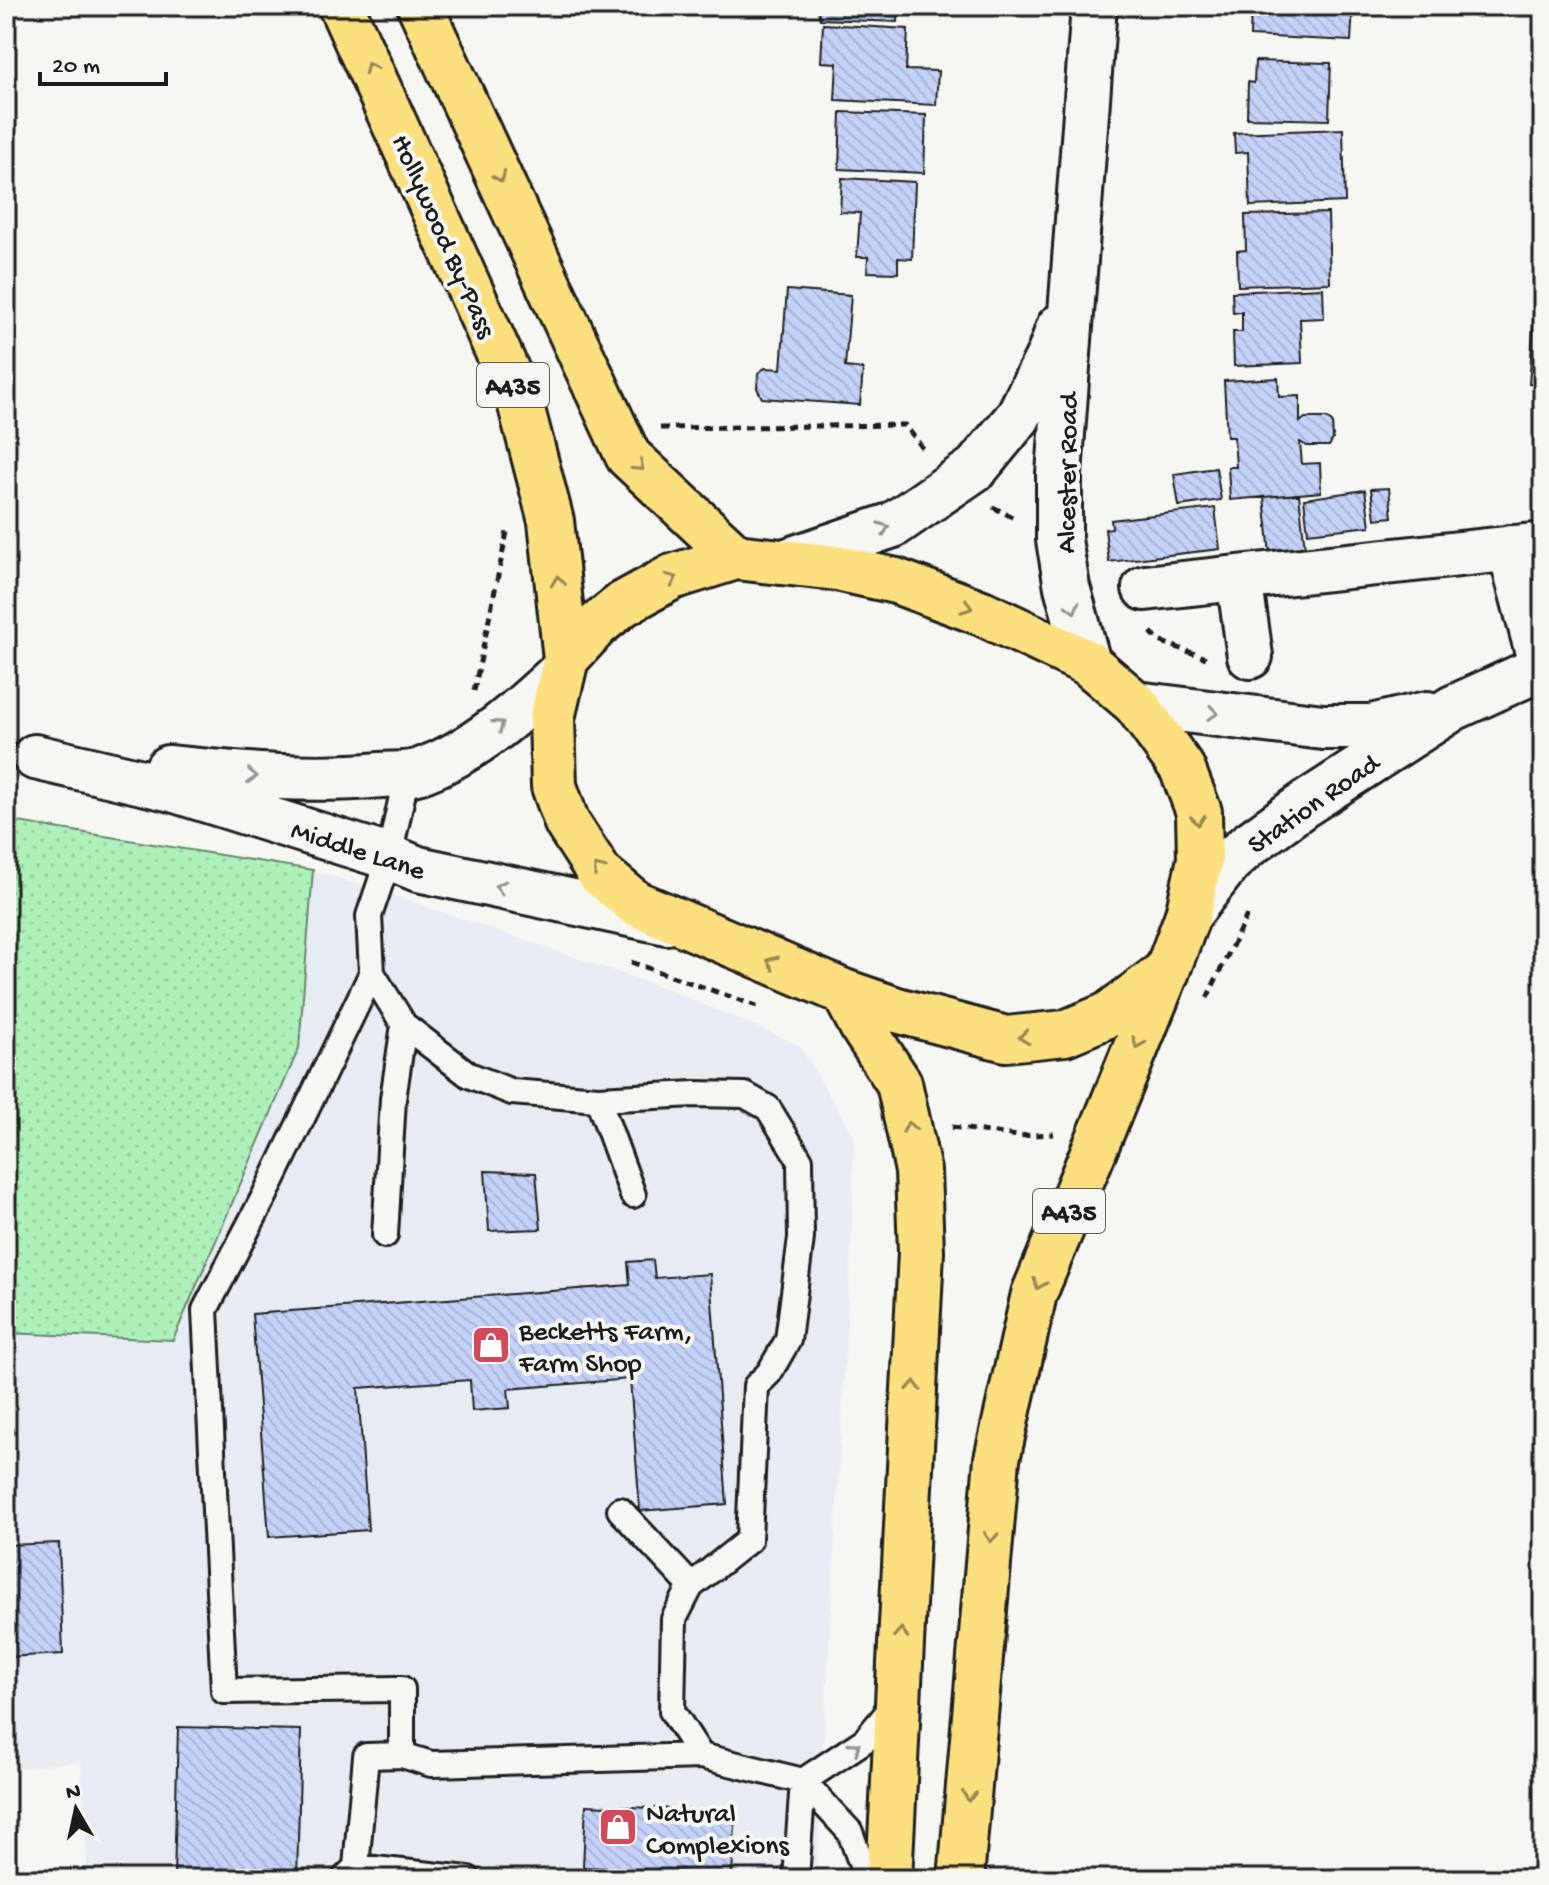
<svg xmlns="http://www.w3.org/2000/svg" width="1549" height="1885" font-family="'Gochi Hand',sans-serif">
  <defs>
    <pattern id="grass-dots" width="8" height="8" patternUnits="userSpaceOnUse" patternTransform="scale(2)"><rect width="8" height="8" fill="#aef0ba"/><path d="M2 2h.1M6 6h.1" fill="none" stroke="#95cd9f" stroke-width="1.8" stroke-linecap="round"/></pattern>
    <pattern id="building-back-hatch" width="6" height="6" patternUnits="userSpaceOnUse" patternTransform="scale(2)"><rect width="6" height="6" fill="#c4d2f9"/><path d="M-1 5l2 2M0 0l6 6M5-1l2 2" fill="none" stroke="#a8b4d5"/></pattern>
  </defs>
  <rect width="100%" height="100%" fill="#f6f6f2"/>
  <filter id="ink" filterUnits="userSpaceOnUse"><feTurbulence type="fractalNoise" baseFrequency=".0125" numOctaves="2"/><feDisplacementMap in="SourceGraphic" scale="16" xChannelSelector="R" yChannelSelector="G"/><feConvolveMatrix kernelMatrix="1 2 1 2 8 2 1 2 1" color-interpolation-filters="sRGB"/></filter>
  <g filter="url(#ink)">
    <!-- built -->
    <path fill="#e7ebf4" d="M 313,870 L 410,901 L 672,991 L 799,1045 L 854,1136 L 851,1249 L 816,1879 L 88,1879 L 81,1761 L 6,1770 L 6,1333 L 173,1339 L 299,1048 Z"/>
    <!-- grass -->
    <path fill="url(#grass-dots)" stroke="#65866b" stroke-width="2" d="M 6,820 L 313,870 L 299,1048 L 173,1340 L 6,1333 Z"/>
    <!-- building -->
    <path fill="url(#building-back-hatch)" stroke="#1c1c1c" stroke-width="2" d="M 817,6 L 899,6 L 898,22 L 820,19 Z
      M 1251,6 L 1353,6 L 1351,41 L 1250,36 Z
      M 823,24 L 908,29 L 906,70 L 938,71 L 936,105 L 835,100 L 837,63 L 821,62 Z
      M 1255,61 L 1331,63 L 1329,120 L 1247,118 L 1248,82 L 1254,83 Z
      M 841,112 L 926,115 L 924,173 L 839,169 Z
      M 1343,129 L 1345,202 L 1250,206 L 1248,152 L 1235,153 L 1234,133 Z
      M 842,178 L 915,182 L 912,259 L 898,258 L 898,273 L 867,272 L 868,257 L 857,257 L 860,213 L 840,212 Z
      M 1328,213 L 1330,283 L 1238,286 L 1237,251 L 1246,250 L 1245,215 Z
      M 1323,288 L 1324,318 L 1300,319 L 1302,363 L 1234,366 L 1233,332 L 1242,332 L 1242,312 L 1233,313 L 1232,292 Z
      M 787,290 L 851,295 L 845,367 L 863,369 L 860,405 L 762,398 L 757,388 L 758,373 L 765,368 L 781,369 Z
      M 1535,304 L 1543,305 L 1543,385 L 1529,384 Z
      M 1278,378 L 1279,397 L 1300,396 L 1300,422 L 1305,418 L 1326,418 L 1332,422 L 1333,439 L 1329,446 L 1307,446 L 1300,442 L 1302,464 L 1320,463 L 1321,492 L 1230,500 L 1228,467 L 1236,467 L 1234,437 L 1227,437 L 1224,381 Z
      M 1216,468 L 1221,500 L 1179,506 L 1174,474 Z
      M 1389,488 L 1392,517 L 1375,519 L 1371,489 Z
      M 1365,490 L 1370,526 L 1308,533 L 1304,499 Z
      M 1299,494 L 1305,549 L 1270,554 L 1264,497 Z
      M 1215,508 L 1220,549 L 1109,562 L 1105,529 L 1112,528 L 1111,520 Z
      M 485,1171 L 536,1173 L 541,1229 L 489,1231 Z
      M 653,1260 L 655,1278 L 710,1274 L 727,1504 L 640,1511 L 630,1379 L 508,1389 L 510,1408 L 472,1411 L 470,1380 L 358,1388 L 368,1530 L 269,1537 L 252,1314 L 630,1285 L 628,1262 Z
      M 59,1543 L 63,1654 L 6,1657 L 6,1545 Z
      M 178,1727 L 301,1730 L 297,1879 L 174,1879 Z
      M 586,1805 L 736,1812 L 732,1874 L 583,1867 Z
      M 673,1872 L 775,1879 L 673,1879 Z"/>
    <g fill="none" stroke-linecap="round" stroke-linejoin="round">
      <!-- lane casing -->
      <g stroke="#1c1c1c" stroke-width="30">
        <path id="lane" d="M 407,773 L 389,857 L 369,916 L 372,973 L 404,1025 L 469,1075 L 512,1092 L 598,1099 L 695,1094 L 745,1095 L 768,1108 L 800,1160 L 801,1238 L 788,1340 L 769,1373 L 756,1386 L 749,1540 L 691,1586 L 674,1619 L 672,1711 L 701,1756
          M 372,973 L 265,1195 L 205,1310 L 224,1691 L 402,1689 L 402,1755 L 431,1764 L 701,1756 L 803,1781 L 850,1832 L 867,1879
          M 598,1099 L 633,1195
          M 385,1235 L 393,1099 L 404,1025
          M 620,1510 L 691,1586
          M 803,1781 L 865,1740 L 895,1704
          M 356,1867 L 468,1879
          M 344,1879 L 356,1867 L 366,1756 L 402,1755
          M 796,1879 L 803,1781"/>
      </g>
      <!-- street casing -->
      <g stroke="#1c1c1c" stroke-width="50">
        <path id="street" d="M 1510,548 L 1542,668
          M 1239,578 L 1250,656
          M 1145,588 L 1543,545"/>
      </g>
      <!-- secondary casing -->
      <g stroke="#1c1c1c" stroke-width="50">
        <path id="secondary" d="M 784,562 L 893,525 L 976,468 L 1018,417 L 1050,353 L 1059,327
          M 1088,663 L 1067,587 L 1059,540 L 1059,474 L 1094,6
          M 1136,704 L 1323,727 L 1371,727 L 1427,714
          M 35,757 L 172,789 L 389,857 L 418,869 L 667,922
          M 168,768 C 238,775 310,782 381,775 C 394,774 411,775 423,770 C 477,750 520,710 561,672
          M 1188,915 L 1228,863 L 1248,845 L 1305,804 L 1453,708 L 1543,667"/>
      </g>
      <!-- highway casing -->
      <g stroke="#1c1c1c" stroke-width="50">
        <path id="highway" d="M 341,6 L 519,398 L 551,521 L 566,659
          M 420,6 L 628,456 L 736,557
          M 844,992 L 863,1028 L 899,1083 L 918,1171 L 921,1252 L 889,1879
          M 961,1879 L 997,1459 L 1034,1294 L 1102,1131 L 1167,971 L 1188,915 L 1200,859 L 1199,812 L 1182,768 L 1136,704 L 1088,663 L 982,613 L 896,581 L 837,568 L 736,557 L 672,577 L 623,604 L 597,625 L 566,659 L 552,718 L 554,786 L 567,823 L 600,874 L 635,903 L 844,992 L 897,1010 L 1006,1039 L 1065,1033 L 1108,1015 L 1167,971"/>
      </g>
      <!-- path -->
      <path stroke="#1c1c1c" stroke-width="5" stroke-dasharray="8 6" stroke-linecap="butt" d="M 660,428 L 905,425 L 925,451
        M 993,507 L 1016,519
        M 1151,632 L 1159,641 L 1206,658
        M 474,691 L 507,532
        M 631,962 L 757,1006
        M 1207,998 L 1248,913
        M 952,1127 L 1018,1136 L 1054,1134"/>
      <!-- lane -->
      <use href="#lane" stroke="#f6f6f2" stroke-width="24"/>
      <!-- street -->
      <use href="#street" stroke="#f6f6f2" stroke-width="44"/>
      <!-- secondary -->
      <use href="#secondary" stroke="#f6f6f2" stroke-width="44"/>
      <!-- highway -->
      <use href="#highway" stroke="#fce080" stroke-width="44"/>
    </g>
    <!-- one-way arrows -->
    <defs><path id="oneway-chevron" d="M-2-3.5L2.5 0L-2 3.5" fill="none" stroke-width="1.6" stroke-linecap="round" stroke-linejoin="round" transform="scale(2)"/></defs>
    <g stroke="#978853">
      <use href="#oneway-chevron" transform="translate(370 68) rotate(-115)"/>
      <use href="#oneway-chevron" transform="translate(500 177) rotate(66)"/>
      <use href="#oneway-chevron" transform="translate(639 466) rotate(43)"/>
      <use href="#oneway-chevron" transform="translate(672 579) rotate(-24)"/>
      <use href="#oneway-chevron" transform="translate(558 581) rotate(-96)"/>
      <use href="#oneway-chevron" transform="translate(967 607) rotate(20)"/>
      <use href="#oneway-chevron" transform="translate(1198 820) rotate(85)"/>
      <use href="#oneway-chevron" transform="translate(598 869) rotate(-129)"/>
      <use href="#oneway-chevron" transform="translate(772 962) rotate(-157)"/>
      <use href="#oneway-chevron" transform="translate(1024 1037) rotate(174)"/>
      <use href="#oneway-chevron" transform="translate(1138 1043) rotate(112)"/>
      <use href="#oneway-chevron" transform="translate(909 1127) rotate(-102)"/>
      <use href="#oneway-chevron" transform="translate(1039 1284) rotate(112)"/>
      <use href="#oneway-chevron" transform="translate(914 1386) rotate(-87)"/>
      <use href="#oneway-chevron" transform="translate(991 1537) rotate(95)"/>
      <use href="#oneway-chevron" transform="translate(901 1633) rotate(-87)"/>
      <use href="#oneway-chevron" transform="translate(969 1796) rotate(95)"/>
    </g>
    <g stroke="#949492">
      <use href="#oneway-chevron" transform="translate(884 528) rotate(-21)"/>
      <use href="#oneway-chevron" transform="translate(1073 608) rotate(75)"/>
      <use href="#oneway-chevron" transform="translate(1213 713) rotate(8)"/>
      <use href="#oneway-chevron" transform="translate(499 725) rotate(-36)"/>
      <use href="#oneway-chevron" transform="translate(252 776) rotate(4)"/>
      <use href="#oneway-chevron" transform="translate(500 887) rotate(-167)"/>
      <use href="#oneway-chevron" transform="translate(855 1747) rotate(-36)"/>
    </g>
  </g>
  <!-- icons -->
  <defs>
    <g id="shop-square" transform="scale(2)"><rect x="-9" y="-9" width="18" height="18" rx="4" fill="#d1495b" stroke="#f6f6f2"/><path d="M-5-2.5h2.3a2.7 3.5 0 0 1 5.4 0H5L5.5 6h-11ZM-1.5-2.5h3a1.5 2.3 0 0 0-3 0Z" fill="#fff"/></g>
  </defs>
  <g fill-rule="evenodd">
    <use href="#shop-square" x="491" y="1345"/>
    <use href="#shop-square" x="618" y="1827"/>
  </g>
  <g text-anchor="middle" stroke-width="8" stroke-linejoin="round" paint-order="stroke">
    <!-- shield labels -->
    <g fill="#f6f6f2" stroke="#5d5d5c" stroke-width="2">
      <rect x="477" y="363" width="72" height="44" rx="6"/>
      <rect x="1033" y="1189" width="72" height="44" rx="6"/>
    </g>
    <g font-size="26" font-weight="bold" fill="#1c1c1c">
      <text x="513" y="394">A435</text>
      <text x="1069" y="1220">A435</text>
    </g>
    <!-- street labels -->
    <g font-size="28" fill="#1c1c1c" stroke="#f6f6f2">
      <text transform="translate(446 235) rotate(66)" y="10">Hollywood By-Pass</text>
      <text transform="translate(1065 473) rotate(-89)" y="10">Alcester Road</text>
      <text transform="translate(1312 802) rotate(-35)" y="10">Station Road</text>
      <text transform="translate(359 848) rotate(18)" y="10">Middle Lane</text>
    </g>
    <!-- poi labels -->
    <g font-size="28" fill="#1c1c1c" stroke="#f6f6f2" text-anchor="start">
      <text x="519" y="1339">Becketts Farm,<tspan x="519" dy="32">Farm Shop</tspan></text>
      <text x="646" y="1821">Natural<tspan x="646" dy="32">Complexions</tspan></text>
    </g>
  </g>
  <!-- margin -->
  <rect width="1549" height="1885" fill="none" stroke="#f6f6f2" stroke-width="32"/>
  <rect x="16" y="16" width="1517" height="1853" fill="none" stroke="#1c1c1c" stroke-width="3" filter="url(#ink)"/>
  <!-- north arrow -->
  <g transform="translate(76 1809) rotate(351)" stroke="#f6f6f2" stroke-width="6" paint-order="stroke">
  <path d="M0-6L14 30L0 20L-14 30Z" fill="#1c1c1c"/>
  <text y="-12" font-size="22" font-weight="bold" text-anchor="middle" fill="#1c1c1c">N</text>
  </g>
  <!-- scale -->
  <path d="M40 72v12h126v-12" fill="none" stroke="#1c1c1c" stroke-width="4"/>
  <text x="52" y="72" font-size="24" fill="#1c1c1c" stroke="#f6f6f2" stroke-width="6" paint-order="stroke">20 m</text>
</svg>
